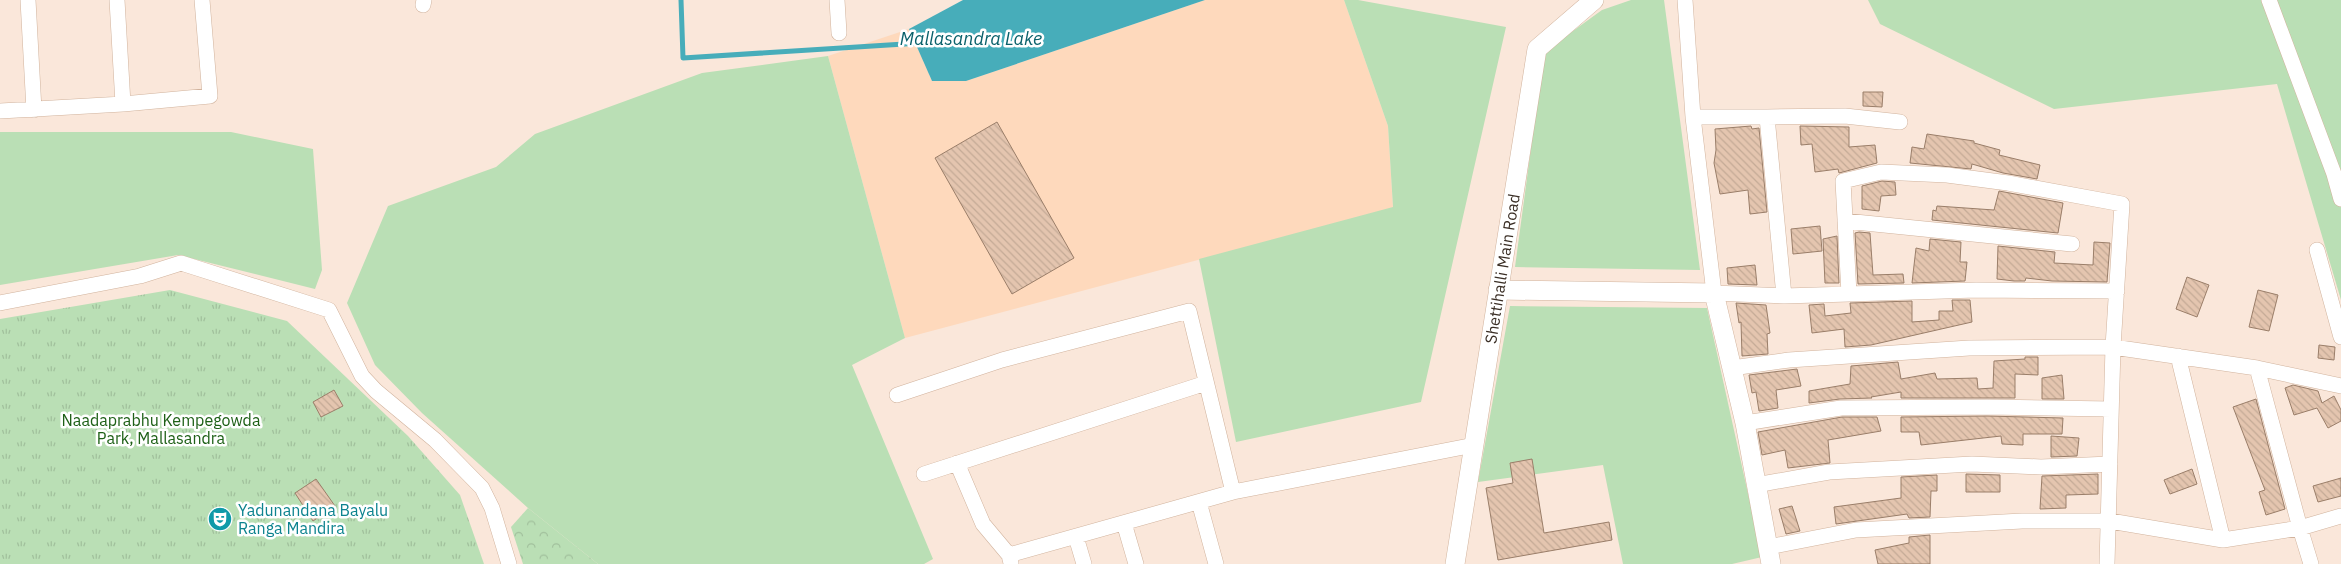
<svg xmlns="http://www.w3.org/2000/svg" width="2341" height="564" font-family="'IBM Plex Sans',sans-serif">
  <defs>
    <pattern id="forest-crowns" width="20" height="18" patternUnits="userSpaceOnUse" patternTransform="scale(1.25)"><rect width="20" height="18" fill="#badfb5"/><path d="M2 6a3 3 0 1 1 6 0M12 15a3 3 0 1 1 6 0" fill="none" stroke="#a1c09c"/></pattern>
    <pattern id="park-tufts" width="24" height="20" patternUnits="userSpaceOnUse" patternTransform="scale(1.25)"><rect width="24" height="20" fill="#badfb5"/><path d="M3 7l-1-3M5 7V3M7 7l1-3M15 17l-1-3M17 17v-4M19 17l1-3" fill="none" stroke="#a1c09c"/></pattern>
    <pattern id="building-back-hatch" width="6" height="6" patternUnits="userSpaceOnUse" patternTransform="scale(1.25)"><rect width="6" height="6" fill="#e4c5af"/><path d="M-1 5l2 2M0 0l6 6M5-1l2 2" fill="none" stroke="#c4aa96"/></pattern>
  </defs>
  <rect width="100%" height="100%" fill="#fae7da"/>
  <!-- built -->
  <path fill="#fed9bc" d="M 1205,0 L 1344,0 L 1388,126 L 1393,208 L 905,338 L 828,56 L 909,29 L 932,81 L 966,81 Z"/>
  <!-- grass -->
  <path fill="#badfb5" d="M 1344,0 L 1358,0 L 1506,27 L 1421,402 L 1236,442 L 1199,259 L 1393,207 L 1388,126 Z
    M 1631,0 L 1664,0 L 1700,270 L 1515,267 L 1544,52 L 1602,10 Z
    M 1868,0 L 2341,0 L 2341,300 L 2277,84 L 2054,109 L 1880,24 Z
    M 828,56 L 905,338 L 852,365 L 933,559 L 924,564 L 598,564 L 528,508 L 422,413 L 375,365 L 347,303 L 388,206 L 496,167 L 535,134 L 702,73 Z
    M 0,132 L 231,132 L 313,149 L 322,270 L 315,289 L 178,255 L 0,285 Z
    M 1510,306 L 1707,308 L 1762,557 L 1732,564 L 1623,564 L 1603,465 L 1478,482 Z"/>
  <!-- forest -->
  <path fill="url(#forest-crowns)" d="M 528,508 L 598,564 L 523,564 L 511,527 Z"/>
  <!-- park -->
  <path fill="url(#park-tufts)" d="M 170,290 L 287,321 L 408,436 L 460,495 L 484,564 L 0,564 L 0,319 Z"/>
  <!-- water -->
  <path fill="#47adba" d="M 963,0 L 1205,0 L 966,81 L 932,81 L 909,29 Z"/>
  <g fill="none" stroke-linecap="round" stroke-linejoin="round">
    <!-- stream -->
    <path stroke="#47adba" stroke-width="5" d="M 681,0 L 683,58 L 920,43"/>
  </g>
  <!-- building -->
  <path fill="url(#building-back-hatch)" stroke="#9a7e69" d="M 1863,92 L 1883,92 L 1882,107 L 1863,106 Z
    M 997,122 L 1074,258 L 1012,294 L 935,158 Z
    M 1751,126 L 1752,129 L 1759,128 L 1767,212 L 1750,214 L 1748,190 L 1720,194 L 1714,163 L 1716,150 L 1715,129 Z
    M 1800,126 L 1849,127 L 1849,147 L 1875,145 L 1877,163 L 1839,173 L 1838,169 L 1815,172 L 1812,144 L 1801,145 Z
    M 1927,134 L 1974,141 L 1974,143 L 2000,150 L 1999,155 L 2040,165 L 2037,179 L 2003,173 L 1972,164 L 1971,169 L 1910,163 L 1912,147 L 1924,149 Z
    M 1882,181 L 1895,182 L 1896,195 L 1881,196 L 1879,211 L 1862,209 L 1862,186 Z
    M 1999,191 L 2063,203 L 2058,233 L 1932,220 L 1933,210 L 1936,211 L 1937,206 L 1994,210 Z
    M 1820,226 L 1822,251 L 1793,254 L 1791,229 Z
    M 1859,232 L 1870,233 L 1873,275 L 1903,274 L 1904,283 L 1858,284 L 1855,233 Z
    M 1837,236 L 1839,283 L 1825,283 L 1823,239 Z
    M 1930,239 L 1961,242 L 1960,262 L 1967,262 L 1965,281 L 1912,283 L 1916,248 L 1929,251 Z
    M 2094,242 L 2110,243 L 2107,282 L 2052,281 L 2026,278 L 2025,281 L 2014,281 L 1997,279 L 1998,246 L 2055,252 L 2054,263 L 2093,265 Z
    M 1755,265 L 1757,285 L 1728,284 L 1727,268 Z
    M 2187,277 L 2209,285 L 2197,317 L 2176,309 Z
    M 2258,290 L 2278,295 L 2269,331 L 2249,327 Z
    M 1952,300 L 1970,300 L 1972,322 L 1871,345 L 1845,347 L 1844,329 L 1812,333 L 1809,305 L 1824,304 L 1825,316 L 1851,313 L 1850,303 L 1912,301 L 1912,322 L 1939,320 L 1939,311 L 1953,311 Z
    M 1736,303 L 1766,305 L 1770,333 L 1767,334 L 1768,354 L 1742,356 L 1741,322 L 1739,323 Z
    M 2319,345 L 2335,347 L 2334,360 L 2318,358 Z
    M 2025,357 L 2038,357 L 2038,375 L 2015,374 L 2015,398 L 1901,398 L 1901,392 L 1871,397 L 1872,398 L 1840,399 L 1809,403 L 1809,391 L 1850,384 L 1851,366 L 1898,362 L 1901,379 L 1935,373 L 1937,379 L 1977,378 L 1978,389 L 1993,388 L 1994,361 L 2025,359 Z
    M 1797,369 L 1801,386 L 1776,390 L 1778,408 L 1759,411 L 1756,392 L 1752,393 L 1749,375 Z
    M 2062,375 L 2064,399 L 2042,399 L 2042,378 Z
    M 2293,385 L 2318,391 L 2322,403 L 2334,396 L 2341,410 L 2341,421 L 2328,428 L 2317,408 L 2294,415 L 2285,388 Z
    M 334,390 L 343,406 L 321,417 L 313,402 Z
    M 2256,399 L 2285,509 L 2266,515 L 2259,492 L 2265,490 L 2233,407 Z
    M 1987,416 L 2063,418 L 2062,434 L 2023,434 L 2023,445 L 2002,444 L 2001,436 L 1921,445 L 1919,432 L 1901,432 L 1901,417 Z
    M 1842,417 L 1877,417 L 1881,431 L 1828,440 L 1830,463 L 1788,468 L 1785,450 L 1762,455 L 1758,432 Z
    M 2051,436 L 2079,438 L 2077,456 L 2051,457 Z
    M 1532,459 L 1544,533 L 1609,522 L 1612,540 L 1498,560 L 1486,488 L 1513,483 L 1510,463 Z
    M 2192,469 L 2197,484 L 2170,494 L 2164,480 Z
    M 1966,474 L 2000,475 L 2000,492 L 1966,492 Z
    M 2098,474 L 2098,494 L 2066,495 L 2066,508 L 2040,509 L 2042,476 Z
    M 1937,475 L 1937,491 L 1931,491 L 1930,517 L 1909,518 L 1907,514 L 1836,524 L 1834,507 L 1901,498 L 1901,477 Z
    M 2341,478 L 2341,496 L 2318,502 L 2313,486 Z
    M 316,479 L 335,506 L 313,521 L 295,493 Z
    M 1792,506 L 1800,531 L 1786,534 L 1779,509 Z
    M 1930,535 L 1930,564 L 1878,564 L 1875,550 L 1909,543 L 1909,537 Z"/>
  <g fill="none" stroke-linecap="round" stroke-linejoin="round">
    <!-- minor casing -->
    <g stroke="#d1b39d" stroke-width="16">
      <path id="minor" d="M 28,0 L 34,110
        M 117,0 L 123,104
        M 837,0 L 839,33
        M 1685,0 L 1693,117 L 1714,293 L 1784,296
        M 2269,0 L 2334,174 L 2341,199
        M 423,5 L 424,0
        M 0,111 L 123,104 L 210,96 L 202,0
        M 1693,117 L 1767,117
        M 1900,122 L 1845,116 L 1767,117 L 1784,296 L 1849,294 L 1843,181 L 1881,172 L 1947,175 L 2008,183 L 2122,204 L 2113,347 L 2107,564
        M 1845,221 L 2072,244
        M 2317,250 L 2341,337
        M 1849,294 L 1976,290 L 2117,291
        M 0,303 L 140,276 L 181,263 L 329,310 L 362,376 L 376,391 L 435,440 L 482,488 L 492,508 L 509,564
        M 2178,356 L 2223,540 L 2300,528 L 2257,368
        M 1732,368 L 1789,360 L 1969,348 L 2113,347 L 2257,368 L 2341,386
        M 897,395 L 1002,360 L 1189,311 L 1233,492
        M 1745,423 L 1841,408 L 1987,407 L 2111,409
        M 957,463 L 983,524 L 1009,555 L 1011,563
        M 924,474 L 1206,383
        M 1756,485 L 1829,472 L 1972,464 L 2041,467 L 2110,464
        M 1199,502 L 1216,564
        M 1124,523 L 1136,564
        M 1076,537 L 1084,564
        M 1768,547 L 1856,530 L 2022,521 L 2110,521 L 2223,540
        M 1009,555 L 1233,492 L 1474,445
        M 2311,564 L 2300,528 L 2341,516"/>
    </g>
    <!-- tertiary casing -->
    <g stroke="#d1b39d" stroke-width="20">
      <g id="tertiary">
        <path d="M 1498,290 L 1714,293 L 1745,423 L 1771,564"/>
        <path id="s1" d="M 1455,564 L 1537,49 L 1594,0"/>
      </g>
    </g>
    <!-- minor -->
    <use href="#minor" stroke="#fff" stroke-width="15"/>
    <!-- tertiary -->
    <use href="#tertiary" stroke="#fff" stroke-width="19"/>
  </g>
  <!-- icons -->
  <defs>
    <g id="theatre-disc" transform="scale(1.25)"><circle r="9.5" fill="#0f9aa8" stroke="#fff"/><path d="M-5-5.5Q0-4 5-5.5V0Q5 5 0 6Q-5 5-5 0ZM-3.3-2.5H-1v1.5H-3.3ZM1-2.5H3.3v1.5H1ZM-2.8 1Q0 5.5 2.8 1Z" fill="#fff"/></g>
  </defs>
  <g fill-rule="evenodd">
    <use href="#theatre-disc" x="220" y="519"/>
  </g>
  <g text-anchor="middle" stroke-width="5" stroke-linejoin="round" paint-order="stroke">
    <!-- street labels -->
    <g font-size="16" fill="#3b2f26" stroke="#fff">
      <text dy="6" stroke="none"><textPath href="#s1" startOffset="299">Shettihalli Main Road</textPath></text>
    </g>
    <!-- park labels -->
    <g font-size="16" fill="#1e6017" stroke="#fff">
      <text x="161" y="426">Naadaprabhu Kempegowda<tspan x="161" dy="18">Park, Mallasandra</tspan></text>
    </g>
    <!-- culture labels -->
    <g font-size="16" fill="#0d838f" stroke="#fff" text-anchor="start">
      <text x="238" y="516">Yadunandana Bayalu<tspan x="238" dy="18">Ranga Mandira</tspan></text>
    </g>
    <!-- water labels -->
    <g font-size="18" font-style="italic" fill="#0a616b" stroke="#fff">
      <text x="971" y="45">Mallasandra Lake</text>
    </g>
  </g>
</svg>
